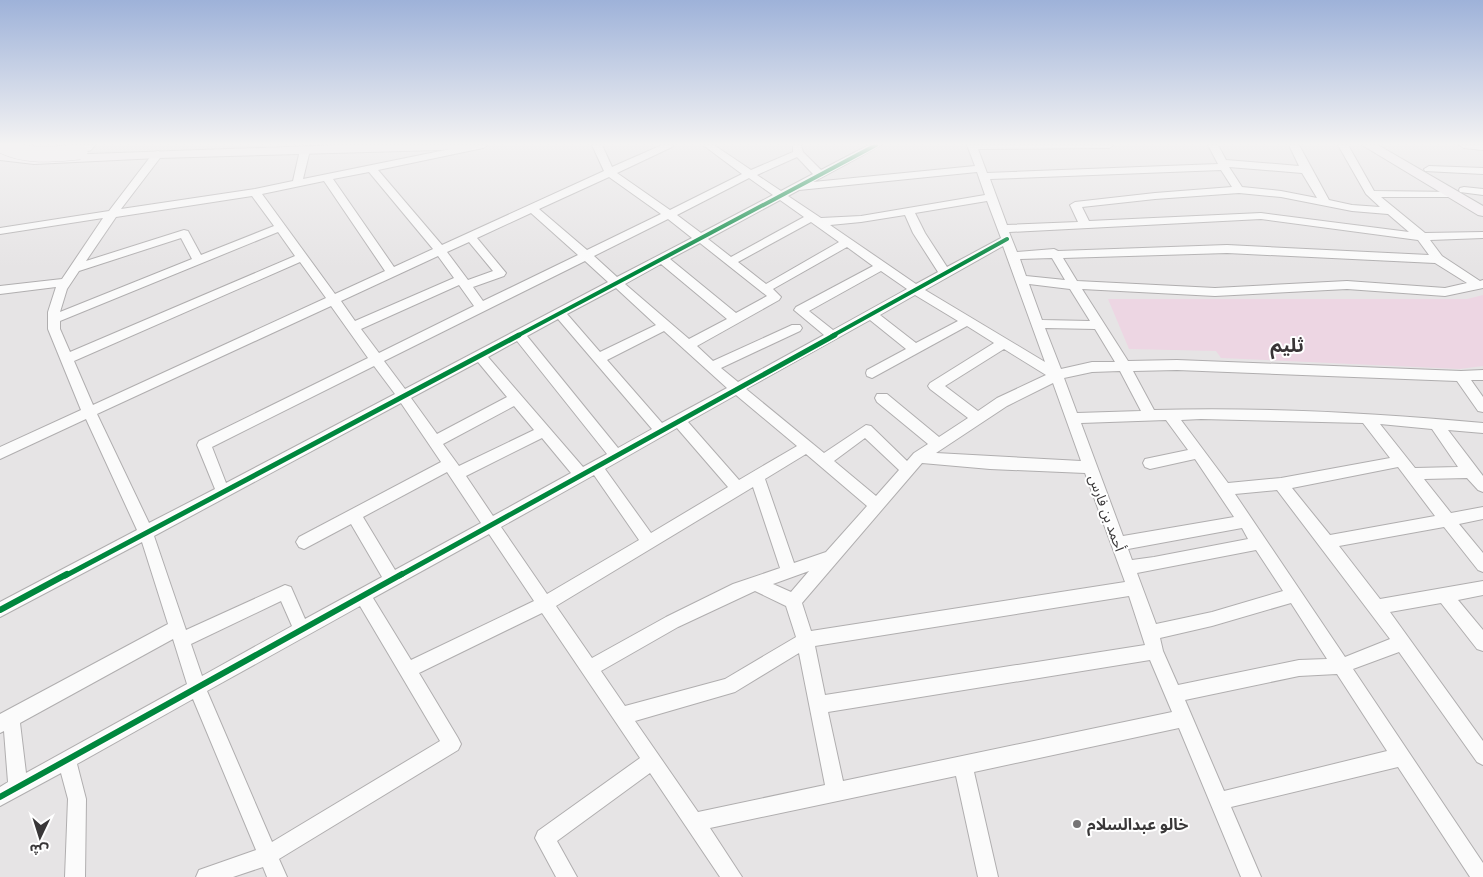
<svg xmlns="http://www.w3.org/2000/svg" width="1483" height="877" font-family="'Playfair Display','Noto Sans Arabic',serif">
  <rect width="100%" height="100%" fill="#e6e4e5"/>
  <!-- green -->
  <path fill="#edd6e3" d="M 1483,295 L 1483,366 L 1460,369 L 1221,358 L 1216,351 L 1129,349 L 1108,299 L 1467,299 Z"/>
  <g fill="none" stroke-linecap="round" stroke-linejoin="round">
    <!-- minor casing -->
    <g stroke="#b0aeaf" stroke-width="2">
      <path id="minor" d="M 85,145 L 95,145 L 91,150 L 88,151 L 83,148 Z
        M 470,145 L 488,145 L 483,148 L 378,170 L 442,245 L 604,171 L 592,145 L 602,145 L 612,167 L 662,145 L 674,145 L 672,147 L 617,173 L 670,210 L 742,174 L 703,145 L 714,145 L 751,170 L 793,152 L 793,145 L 801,145 L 803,152 L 821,170 L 869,145 L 881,145 L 813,182 L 975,166 L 967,145 L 1114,145 L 1109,148 L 978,149 L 987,173 L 1218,164 L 1208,145 L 1218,145 L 1226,160 L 1299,166 L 1289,145 L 1299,145 L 1329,200 L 1352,205 L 1380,207 L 1366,194 L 1338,145 L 1348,145 L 1374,191 L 1457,192 L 1458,194 L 1453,197 L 1381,197 L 1425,233 L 1483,232 L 1483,238 L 1430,240 L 1442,256 L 1480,281 L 1483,280 L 1483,288 L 1445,296 L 1347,289 L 1215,296 L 1082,289 L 1128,361 L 1177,360 L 1461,371 L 1483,370 L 1483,380 L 1471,380 L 1483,397 L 1483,412 L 1478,411 L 1457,381 L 1177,370 L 1133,371 L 1154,410 C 1264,407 1374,413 1483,423 L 1483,433 L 1448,430 L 1483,476 L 1483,492 L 1478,490 L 1467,478 L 1424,479 L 1451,513 L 1483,507 L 1483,519 L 1459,524 L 1483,553 L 1483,572 L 1478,570 L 1444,527 L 1339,546 L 1380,599 L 1483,581 L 1483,595 L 1458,600 L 1483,630 L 1483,651 L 1477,649 L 1441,603 L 1390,612 L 1483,741 L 1483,765 L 1477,762 L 1399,652 L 1353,669 L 1483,863 L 1483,877 L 1470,877 L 1398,767 L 1231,807 L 1261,877 L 1241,877 L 1179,728 L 974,772 L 998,877 L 978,877 L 956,776 L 710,828 L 742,877 L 720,877 L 650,773 L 557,841 L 577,877 L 556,877 L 535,838 L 538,831 L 640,758 L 542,613 L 419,673 L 458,738 L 461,744 L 458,750 L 279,859 L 287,877 L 267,877 L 263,867 L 233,877 L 196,877 L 199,870 L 256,850 L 193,699 L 77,764 L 86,799 L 85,877 L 65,877 L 68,799 L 61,773 L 0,806 L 0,787 L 8,782 L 4,731 L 0,733 L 0,714 L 168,624 L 142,542 L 0,617 L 0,602 L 137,530 L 86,419 L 0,459 L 0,447 L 81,410 L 48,329 L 48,312 L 56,287 L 0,294 L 0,286 L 62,279 L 103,218 L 0,234 L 0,228 L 109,211 L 154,152 L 158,151 L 163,154 L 121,209 L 255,189 L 293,181 L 300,150 L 305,147 L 310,150 L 303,179 ZM 797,157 L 813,174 L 781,191 L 757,175 ZM 1229,167 L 1302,173 L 1317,198 L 1281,191 L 1242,187 ZM 1221,170 L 1232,187 L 1155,193 L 1075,202 L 1070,205 L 1078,222 L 1007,225 L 990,179 ZM 369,172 L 433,249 L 394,267 L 333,179 ZM 977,172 L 985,195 L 861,216 L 821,218 L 788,196 L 799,190 ZM 609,177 L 661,214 L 587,250 L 539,209 ZM 749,178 L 773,195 L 701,233 L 677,215 ZM 324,181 L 385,271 L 335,294 L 262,194 ZM 1239,193 L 1281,197 L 1352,211 L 1388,214 L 1409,232 L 1261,213 L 1089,221 L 1082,207 L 1155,199 ZM 252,196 L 274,226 L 201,255 L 188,231 L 184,230 L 86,261 L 116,217 ZM 780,200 L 804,217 L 731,257 L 708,239 ZM 987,201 L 1001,238 L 947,267 L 925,233 L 915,213 ZM 531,213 L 578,255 L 483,301 L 473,287 L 504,276 L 506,273 L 477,238 ZM 905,215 L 913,233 L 938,272 L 916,284 L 830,225 L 861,222 ZM 668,219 L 692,238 L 617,277 L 594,256 ZM 1261,219 L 1418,240 L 1429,255 L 1227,245 L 1058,251 L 1054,249 L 1017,252 L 1009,232 ZM 811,222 L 839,242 L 766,284 L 738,262 ZM 278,232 L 295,256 L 70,352 L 60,329 L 60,321 ZM 181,238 L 192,259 L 60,312 L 67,289 L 79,271 ZM 469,242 L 493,271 L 468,280 L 447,252 ZM 700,243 L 767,296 L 736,313 L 670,259 ZM 1003,246 L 1045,362 L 925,290 ZM 847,247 L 873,266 L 796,307 L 794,310 L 824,335 L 738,382 L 721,368 L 800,331 L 802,328 L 800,325 L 792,325 L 713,361 L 697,346 L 779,300 L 781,297 L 773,289 ZM 1227,253 L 1435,263 L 1467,283 L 1445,288 L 1347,281 L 1215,288 L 1077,281 L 1063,258 ZM 438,256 L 454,278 L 355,321 L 341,301 ZM 1052,258 L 1065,280 L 1026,276 L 1020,259 ZM 585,261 L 608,282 L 405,389 L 384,361 ZM 300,262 L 326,298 L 93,405 L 74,361 ZM 661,264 L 727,319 L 689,339 L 625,284 ZM 881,271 L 907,289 L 833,330 L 809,311 ZM 1029,284 L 1070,289 L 1090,321 L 1042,320 ZM 459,285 L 474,306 L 379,353 L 361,329 ZM 616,288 L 656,325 L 600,352 L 567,314 ZM 915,295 L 958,321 L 916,343 L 880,315 ZM 331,306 L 368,358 L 199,441 L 197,445 L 215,489 L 149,523 L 97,414 ZM 558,319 L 652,429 L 618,448 L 527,336 ZM 870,320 L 906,349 L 867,370 L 866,373 L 867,376 L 872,378 L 967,326 L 994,343 L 930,383 L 928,386 L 930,389 L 968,418 L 939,437 L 887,394 L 877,394 L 875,398 L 877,402 L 928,444 L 914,453 L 907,461 L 871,426 L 866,425 L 824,453 L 746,389 ZM 1045,328 L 1095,329 L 1115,362 L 1092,362 L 1061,369 ZM 664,331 L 727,388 L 662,423 L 607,360 ZM 517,341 L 607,454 L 583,467 L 488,357 ZM 1004,349 L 1046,375 L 997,398 L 978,411 L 945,386 ZM 478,362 L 507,397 L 437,434 L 411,398 ZM 374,366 L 395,394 L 226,483 L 212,447 ZM 1120,371 L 1141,411 L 1077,413 L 1064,378 L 1092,372 ZM 1053,383 L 1081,461 L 936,453 L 1007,406 ZM 736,395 L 797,446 L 739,480 L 688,422 ZM 401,403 L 441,462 L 299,537 L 296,542 L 299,547 L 304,549 L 351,524 L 382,577 L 305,619 L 291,587 L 285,585 L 186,630 L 154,536 ZM 514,406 L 534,430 L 459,466 L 443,444 ZM 1201,419 L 1363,423 L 1390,458 L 1281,478 L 1228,483 L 1181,420 ZM 1166,420 L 1188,450 L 1145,459 L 1143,463 L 1145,467 L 1150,469 L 1195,459 L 1234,517 L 1123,536 L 1081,423 ZM 1380,424 L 1432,429 L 1458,467 L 1415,468 ZM 677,428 L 728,487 L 651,533 L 605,469 ZM 542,438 L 571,473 L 493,516 L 466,476 ZM 865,438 L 899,470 L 876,496 L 834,461 ZM 806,454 L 867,506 L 826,552 L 794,563 L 765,479 ZM 922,463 L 990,469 L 1085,473 L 1125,582 L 811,631 L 802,603 ZM 1398,467 L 1435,516 L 1330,535 L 1292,488 ZM 447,472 L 481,523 L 395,570 L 363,517 ZM 594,475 L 639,540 L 547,594 L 501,527 ZM 753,487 L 780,568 L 733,584 L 666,617 L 592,658 L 556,606 ZM 1277,490 L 1390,639 L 1345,657 L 1235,494 ZM 1242,528 L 1248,539 L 1154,557 L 1132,560 L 1128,549 ZM 489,534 L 534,601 L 411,660 L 373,598 ZM 1256,550 L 1283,591 L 1212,612 L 1156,624 L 1137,573 ZM 809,571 L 791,592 L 773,584 ZM 755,591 L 786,606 L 796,637 L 725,679 L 625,706 L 601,671 L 678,627 ZM 1129,596 L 1145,645 L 825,695 L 815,646 ZM 281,601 L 292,626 L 202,676 L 191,644 ZM 1291,603 L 1327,659 L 1299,660 L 1178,685 L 1163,651 L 1160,638 L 1212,626 ZM 360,606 L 440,741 L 272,842 L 207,691 ZM 173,639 L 187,684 L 26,773 L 20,723 ZM 799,653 L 825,785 L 698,812 L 635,721 L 735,692 ZM 1150,660 L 1172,712 L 843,781 L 828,712 ZM 1337,674 L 1387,751 L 1224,791 L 1185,700 L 1299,676 Z
        M 1459,145 L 1483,145 L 1483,150 L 1464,148 Z
        M 1429,166 L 1483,168 L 1483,174 L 1425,171 L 1424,169 Z
        M 1464,187 L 1483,189 L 1483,195 L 1460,192 L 1459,190 L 1460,188 Z"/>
    </g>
    <!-- secondary casing -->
    <g stroke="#b0aeaf" stroke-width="2">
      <path id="secondary" d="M 342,145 L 480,145 L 473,149 L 158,158 L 34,164 L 0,160 L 0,152 L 34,156 Z
        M 1362,145 L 1378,145 L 1483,206 L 1483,216 L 1478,215 Z"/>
    </g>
    <!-- minor -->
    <use href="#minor" fill="#fbfbfb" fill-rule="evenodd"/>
    <!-- secondary -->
    <use href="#secondary" fill="#f4f0f3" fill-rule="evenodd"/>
    <!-- secondary-bridge casing -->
    <g stroke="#b0aeaf" stroke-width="16" stroke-linecap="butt">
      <path id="secondary-bridge" d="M 1,145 C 26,158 53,154 80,152"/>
    </g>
    <!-- secondary-bridge -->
    <use href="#secondary-bridge" stroke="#f4f0f3" stroke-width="15"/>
    <!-- cycleway-far2 casing -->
    <g stroke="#fff" stroke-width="6">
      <path id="cycleway-far2" d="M 517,336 L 876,145
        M 832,336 L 1007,239"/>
    </g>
    <!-- cycleway-far1 casing -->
    <g stroke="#fff" stroke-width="8">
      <path id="cycleway-far1" d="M 65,576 L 519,335
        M 399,576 L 835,335"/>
    </g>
    <!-- cycleway casing -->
    <g stroke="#fff" stroke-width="9">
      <path id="cycleway" d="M 0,610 L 67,574
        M 0,797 L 402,574"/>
    </g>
    <!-- cycleway-far2 -->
    <use href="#cycleway-far2" stroke="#00873e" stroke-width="4"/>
    <!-- cycleway-far1 -->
    <use href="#cycleway-far1" stroke="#00873e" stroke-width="5"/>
    <!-- cycleway -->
    <use href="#cycleway" stroke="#00873e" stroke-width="6"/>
  </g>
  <!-- sky -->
  <linearGradient id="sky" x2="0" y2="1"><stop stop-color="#9eb2d9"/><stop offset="0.54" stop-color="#f4f3f3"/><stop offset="1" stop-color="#f4f3f3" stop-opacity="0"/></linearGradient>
  <rect width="1483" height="267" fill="url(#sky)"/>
  <!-- markers -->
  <circle fill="#767475" stroke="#fff" stroke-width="2" cx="1077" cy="824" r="5"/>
  <g text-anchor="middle" stroke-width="4" stroke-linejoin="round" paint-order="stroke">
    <!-- street labels -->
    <g font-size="14" fill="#393738" stroke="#fff">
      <text transform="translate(1107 513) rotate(70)" y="5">أحمد بن فارس</text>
    </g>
    <!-- near-poi labels -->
    <g font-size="16" font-weight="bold" fill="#393738" stroke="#fff" text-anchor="start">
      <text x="1087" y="830">خالو عبدالسلام</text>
    </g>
    <!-- district labels -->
    <g font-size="19" font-weight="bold" fill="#383436" stroke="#fff">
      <text x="1287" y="352">ثليم</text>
    </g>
  </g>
  <!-- north arrow -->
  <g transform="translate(40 837) rotate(184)" stroke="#ffffff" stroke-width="4" paint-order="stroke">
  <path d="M0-4L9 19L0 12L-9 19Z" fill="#393738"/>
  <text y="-8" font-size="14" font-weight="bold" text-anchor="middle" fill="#393738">ش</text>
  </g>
</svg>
